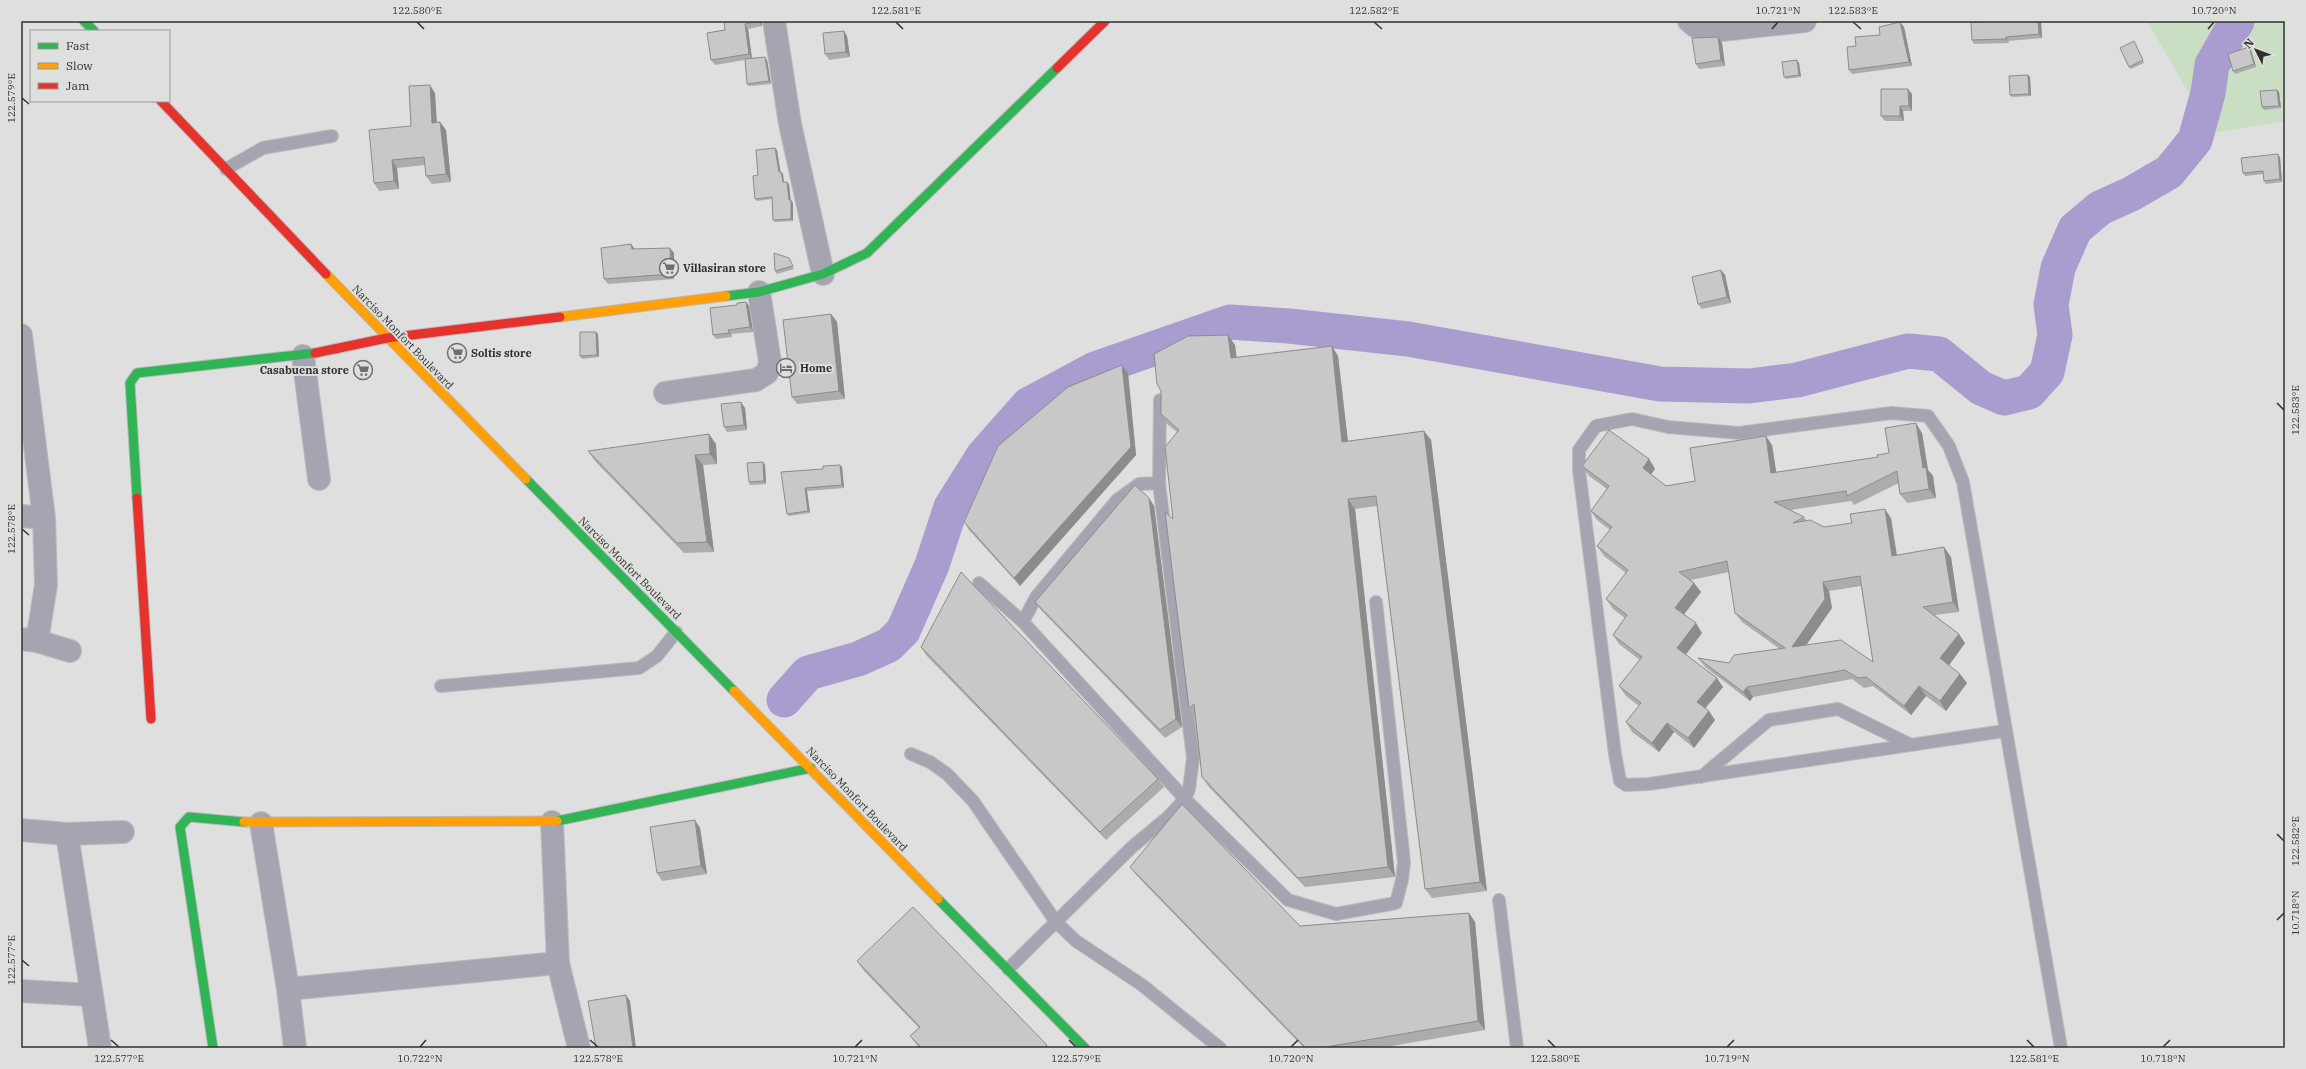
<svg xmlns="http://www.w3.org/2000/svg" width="2306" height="1069" font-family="'IBM Plex Serif',serif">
  <rect width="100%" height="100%" fill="#dedfde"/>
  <!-- green -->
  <path fill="#cadec3" d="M 2147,21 L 2285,21 L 2285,121 L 2212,133 Z"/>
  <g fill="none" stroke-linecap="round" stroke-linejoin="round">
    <!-- river -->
    <path stroke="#a99cce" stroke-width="35" d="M 784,700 L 808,673 L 858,659 L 889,645 L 903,631 L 932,565 L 951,507 L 983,456 L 1028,405 L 1095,369 L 1230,322 L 1289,326 L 1408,339 L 1660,384 L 1749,386 L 1797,380 L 1908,351 L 1939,354 L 1981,388 L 2004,398 L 2029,392 L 2047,372 L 2055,335 L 2051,305 L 2058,268 L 2075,229 L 2100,208 L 2131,194 L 2169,172 L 2195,140 L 2208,93 L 2212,65 L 2237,21"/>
    <!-- lane casing -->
    <g stroke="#bbbcbb" stroke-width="14">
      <path id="lane" d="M 226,169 L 263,148 L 332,136
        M 979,583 L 1023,622 L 1185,799 L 1288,900 L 1336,914 L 1396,903 L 1402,880 L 1404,862 L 1376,602
        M 1023,622 L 1036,597 L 1117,500 L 1139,484 L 1159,483
        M 441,686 L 639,668 L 657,656 L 676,632
        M 2004,731 L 1649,784 L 1626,785 L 1620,781 L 1615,754 L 1579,470 L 1579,450 L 1596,426 L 1632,419 L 1668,427 L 1739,433 L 1891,413 L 1928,416 L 1949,446 L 1963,482 L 2061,1048
        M 911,754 L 930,762 L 947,774 L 973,801 L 1056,922 L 1076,941 L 1142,985 L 1220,1048
        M 1701,777 L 1769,720 L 1838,709 L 1911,745
        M 1499,900 L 1517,1048
        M 1008,969 L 1132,847 L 1167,818 L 1185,799 L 1189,789 L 1193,758 L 1159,483 L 1160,400"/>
    </g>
    <!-- street casing -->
    <g stroke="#bbbcbb" stroke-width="24">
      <path id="street" d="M 774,21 L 790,124 L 823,274
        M 1689,21 L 1695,26 L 1712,31 L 1805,21
        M 21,335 L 44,518 L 46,585 L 37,641
        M 303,356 L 319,479
        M 665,393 L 756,380 L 767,373 L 770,362 L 759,292
        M 21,516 L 44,518
        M 21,639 L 37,641 L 70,651
        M 552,822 L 558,963 L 579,1048
        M 261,823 L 288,989 L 295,1048
        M 21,830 L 67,834 L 123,832
        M 67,834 L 100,1048
        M 288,989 L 558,963
        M 21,991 L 92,995"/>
    </g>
    <!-- fast casing -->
    <g stroke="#bbbcbb" stroke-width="11">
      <path id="fast" d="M 84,21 L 94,31
        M 726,296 L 759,292 L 823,274 L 867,253 L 1057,68
        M 526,479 L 734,691
        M 137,498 L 130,383 L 137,373 L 315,353
        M 557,821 L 811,768
        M 938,899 L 1085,1048
        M 213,1048 L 180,827 L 189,817 L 244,822"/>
    </g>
    <!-- slow casing -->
    <g stroke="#bbbcbb" stroke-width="11">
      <path id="slow" d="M 326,274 L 526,479
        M 560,317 L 726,296
        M 734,691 L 938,899
        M 244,822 L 557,821"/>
    </g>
    <!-- jam casing -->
    <g stroke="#bbbcbb" stroke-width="11">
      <path id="jam" d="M 1057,68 L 1105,21
        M 161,101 L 326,274
        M 315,353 L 387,338 L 560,317
        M 137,498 L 151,719"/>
    </g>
    <!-- lane -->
    <use href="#lane" stroke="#a7a4b1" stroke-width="12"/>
    <!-- street -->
    <use href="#street" stroke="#a7a4b1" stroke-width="22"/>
    <!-- fast -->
    <use href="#fast" stroke="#30b455" stroke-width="9"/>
    <!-- slow -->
    <use href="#slow" stroke="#ff9f0a" stroke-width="9"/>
    <!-- jam -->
    <use href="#jam" stroke="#e5322d" stroke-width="9"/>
  </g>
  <!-- wall -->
  <path fill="#acacac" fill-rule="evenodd" d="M 724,21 L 762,21 L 762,26 L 748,29 L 752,58 L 767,60 L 771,84 L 749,86 L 747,84 L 745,60 L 715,65 L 711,60 L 725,30 Z
    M 2041,21 L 2042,38 L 2008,41 L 2009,43 L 1974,44 L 1972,40 Z
    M 1904,27 L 1912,66 L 1852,74 L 1849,70 L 1856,46 L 1880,35 Z
    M 847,36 L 850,57 L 829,60 L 825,54 Z
    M 1718,37 L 1722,43 L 1725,66 L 1699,69 L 1696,64 Z
    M 2136,44 L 2144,63 L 2131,69 L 2129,67 Z
    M 2249,47 L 2251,50 L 2256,67 L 2235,74 L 2233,71 Z
    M 1799,63 L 1801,77 L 1786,79 L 1784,77 Z
    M 2028,75 L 2030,77 L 2031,96 L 2012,97 L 2010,95 Z
    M 2277,90 L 2279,92 L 2281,108 L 2264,110 L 2262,107 Z
    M 435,93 L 437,123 L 440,122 L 446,130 L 451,182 L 432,184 L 426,176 L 425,165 L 397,168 L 399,189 L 379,191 L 374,183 L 411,126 Z
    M 1912,94 L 1912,111 L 1903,111 L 1904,121 L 1885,121 L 1881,116 Z
    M 775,148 L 777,150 L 780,172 L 781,172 L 783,174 L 784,182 L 789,184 L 790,200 L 793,203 L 793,221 L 775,222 L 773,220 L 772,199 L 757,201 L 755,199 L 758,175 Z
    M 2280,157 L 2282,182 L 2266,184 L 2264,181 L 2264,174 L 2245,176 L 2243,173 Z
    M 631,244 L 635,249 L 674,253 L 674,279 L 608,284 L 604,279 Z
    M 789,258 L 794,269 L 777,274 L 775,271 Z
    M 1721,270 L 1725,275 L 1731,303 L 1702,309 L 1698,304 Z
    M 746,302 L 749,306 L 753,332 L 731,334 L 732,337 L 716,339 L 713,335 L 737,305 Z
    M 831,314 L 837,322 L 845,399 L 797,404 L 792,397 Z
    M 596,332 L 598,334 L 599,357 L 582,359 L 580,356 Z
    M 1235,345 L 1236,358 L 1338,356 L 1348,441 L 1424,431 L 1431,440 L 1487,891 L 1432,898 L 1425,889 L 1377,506 L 1355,509 L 1395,877 L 1305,887 L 1209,787 L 1202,777 L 1195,717 L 1189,708 L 1173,519 L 1177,432 L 1167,424 L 1161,414 Z
    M 1122,365 L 1128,373 L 1136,455 L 1020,586 L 969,530 L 964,522 Z
    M 745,408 L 747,430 L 727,432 L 724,427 Z
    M 1922,433 L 1928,470 L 1933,476 L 1936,498 L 1907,503 L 1900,494 L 1899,483 L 1854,505 L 1851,501 L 1790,510 L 1804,517 L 1807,521 L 1824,527 L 1891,518 L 1897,555 L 1951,557 L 1959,612 L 1935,615 L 1965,643 L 1949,665 L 1967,683 L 1946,711 L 1926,696 L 1911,715 L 1873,686 L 1864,688 L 1852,679 L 1753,697 L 1750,701 L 1705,667 L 1698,658 L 1729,663 L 1780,649 L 1742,622 L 1735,613 L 1729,572 L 1691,580 L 1694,583 L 1701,592 L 1684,614 L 1702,633 L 1686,654 L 1723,687 L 1705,708 L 1715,720 L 1694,748 L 1674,732 L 1659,752 L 1632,732 L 1626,722 L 1639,706 L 1626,696 L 1619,686 L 1640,660 L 1619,644 L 1613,635 L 1625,618 L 1613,609 L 1606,599 L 1626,573 L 1604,556 L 1597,546 L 1610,530 L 1597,520 L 1591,511 L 1607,489 L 1589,476 L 1582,466 L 1649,459 L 1655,469 L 1651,474 L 1666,486 L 1695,481 L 1772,445 L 1776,473 L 1878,457 L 1889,453 ZM 1861,586 L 1873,662 L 1806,645 L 1832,608 L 1829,591 Z
    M 716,444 L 717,464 L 703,465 L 714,552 L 684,553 L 595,461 L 588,451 Z
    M 765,465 L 766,484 L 750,485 L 749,482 Z
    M 840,465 L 842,467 L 844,488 L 807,491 L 810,513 L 789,516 L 787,514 L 781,472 L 823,469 Z
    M 1149,498 L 1154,506 L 1182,727 L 1165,738 L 1041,610 L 1035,602 Z
    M 921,647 L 1158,779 L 1164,787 L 1106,840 L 926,655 Z
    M 695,820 L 700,828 L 707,874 L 662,881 L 657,873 Z
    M 1130,867 L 1300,926 L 1469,913 L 1475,922 L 1485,1030 L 1380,1048 L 1304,1048 L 1137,876 Z
    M 857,961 L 1047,1045 L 1049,1048 L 919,1048 L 910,1036 L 919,1028 L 864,971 Z"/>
  <!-- shaded-wall -->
  <path fill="#8c8c8c" d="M 759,21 L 762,21 L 762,26 Z
    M 2038,21 L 2041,21 L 2042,38 L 2039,34 Z
    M 1900,22 L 1904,27 L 1912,66 L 1909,62 Z
    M 745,24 L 748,29 L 752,59 L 749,54 Z
    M 844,31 L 847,36 L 850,57 L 846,52 Z
    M 1718,37 L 1722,43 L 1725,66 L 1721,60 Z
    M 2006,37 L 2009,43 L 2006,39 Z
    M 2249,47 L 2251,50 L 2256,67 L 2254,64 Z
    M 765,57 L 767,60 L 771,84 L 769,81 Z
    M 1797,60 L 1799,63 L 1801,77 L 1799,75 Z
    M 2028,75 L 2030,77 L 2031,96 L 2029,94 Z
    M 430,85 L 435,93 L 437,131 L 432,123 Z
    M 1908,89 L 1912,94 L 1912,111 L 1909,106 Z
    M 2277,90 L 2279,92 L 2281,108 L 2279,106 Z
    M 1900,106 L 1903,111 L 1904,121 L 1900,116 Z
    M 440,122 L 446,130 L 451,182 L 446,174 Z
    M 775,148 L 777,150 L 781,175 L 779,172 Z
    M 2278,154 L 2280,157 L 2282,182 L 2280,179 Z
    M 392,160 L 397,168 L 399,189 L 394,181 Z
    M 781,172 L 783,174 L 784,185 L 783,182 Z
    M 787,182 L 789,184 L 791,203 L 791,200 L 793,203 L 793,221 L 791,219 Z
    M 631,244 L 635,250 L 632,249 Z
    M 670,248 L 674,253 L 674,279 L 671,274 Z
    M 1721,270 L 1725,275 L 1731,303 L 1727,297 Z
    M 746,302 L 749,306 L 753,332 L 750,327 Z
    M 831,314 L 837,322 L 845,399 L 839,391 Z
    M 728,330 L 731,334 L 732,337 L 729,333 Z
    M 596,332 L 598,334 L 599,357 L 597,355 Z
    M 1228,335 L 1235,345 L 1238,368 L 1231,358 Z
    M 1332,346 L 1338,356 L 1349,451 L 1342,442 Z
    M 1122,365 L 1128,373 L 1136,455 L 1020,586 L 1014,578 Z
    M 741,402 L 745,408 L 747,430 L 744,425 Z
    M 1916,423 L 1922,433 L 1928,470 L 1933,476 L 1936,498 L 1929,489 L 1923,468 Z
    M 1424,431 L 1431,440 L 1487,891 L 1480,882 Z
    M 709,434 L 716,444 L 717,464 L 710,454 Z
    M 1766,436 L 1772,445 L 1778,483 L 1771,473 Z
    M 695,455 L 703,465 L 714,552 L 707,542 Z
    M 1649,459 L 1655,469 L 1649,477 L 1643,468 Z
    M 763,462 L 765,465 L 766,484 L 764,481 Z
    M 840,465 L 842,467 L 844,488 L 842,485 Z
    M 805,488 L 807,491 L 810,513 L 808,511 Z
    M 1149,498 L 1154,506 L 1182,727 L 1176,719 Z
    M 1348,499 L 1355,509 L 1395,877 L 1388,867 Z
    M 1885,509 L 1891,518 L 1898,565 L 1892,556 Z
    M 1944,547 L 1951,557 L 1959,612 L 1953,602 Z
    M 1823,582 L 1829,591 L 1832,608 L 1798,657 L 1792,647 Z
    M 1694,583 L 1701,592 L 1682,617 L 1675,608 Z
    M 1696,623 L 1702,633 L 1684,657 L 1677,648 Z
    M 1959,634 L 1965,643 L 1947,668 L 1940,658 Z
    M 1960,674 L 1967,683 L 1946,711 L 1940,701 Z
    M 1717,678 L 1723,687 L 1703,711 L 1697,702 Z
    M 1919,686 L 1926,696 L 1911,715 L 1904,706 Z
    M 1747,687 L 1753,697 L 1750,701 L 1743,692 Z
    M 1709,711 L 1715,720 L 1694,748 L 1688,738 Z
    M 1667,723 L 1674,732 L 1659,752 L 1652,743 Z
    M 695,820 L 700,828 L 707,874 L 701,866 Z
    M 1469,913 L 1475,922 L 1485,1030 L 1478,1021 Z
    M 626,995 L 630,1001 L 636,1048 L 633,1048 Z"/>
  <!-- building -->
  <path fill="#c8c8c8" stroke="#8c8c8c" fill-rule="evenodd" d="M 724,21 L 759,21 L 745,24 L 749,54 L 711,60 L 707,33 L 725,30 Z
    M 2006,21 L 2038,21 L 2039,34 L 2006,37 L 2006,39 L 1972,40 L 1971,22 Z
    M 1900,22 L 1909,62 L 1849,70 L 1847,47 L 1856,46 L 1855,37 L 1880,35 L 1879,27 Z
    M 844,31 L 846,52 L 825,54 L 823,33 Z
    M 1718,37 L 1721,60 L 1696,64 L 1692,38 Z
    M 2134,41 L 2143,60 L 2129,67 L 2120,48 Z
    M 2249,47 L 2254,64 L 2233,71 L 2228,54 Z
    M 765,57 L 769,81 L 747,84 L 745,59 Z
    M 1797,60 L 1799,75 L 1784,77 L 1782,62 Z
    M 2028,75 L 2029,94 L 2010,95 L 2009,76 Z
    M 430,85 L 432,123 L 440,122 L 446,174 L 426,176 L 424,157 L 392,160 L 394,181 L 374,183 L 369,130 L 411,126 L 409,86 Z
    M 1881,89 L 1908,89 L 1909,106 L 1900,106 L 1900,116 L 1881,116 Z
    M 2277,90 L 2279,106 L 2262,107 L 2260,91 Z
    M 775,148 L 779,172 L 781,172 L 783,182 L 787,182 L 789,200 L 791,200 L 791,219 L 773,220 L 772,197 L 755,199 L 753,176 L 758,175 L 756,150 Z
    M 2278,154 L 2280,179 L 2264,181 L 2263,171 L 2243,173 L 2241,158 Z
    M 631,244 L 632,249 L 670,248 L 671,274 L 604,279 L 601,248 Z
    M 774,253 L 789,258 L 793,266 L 775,271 Z
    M 1721,270 L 1727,297 L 1698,304 L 1692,277 Z
    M 746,302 L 750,327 L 728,330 L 729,333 L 713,335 L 710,308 L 737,305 L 737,303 Z
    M 831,314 L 839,391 L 792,397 L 783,320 Z
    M 580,332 L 596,332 L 597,355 L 580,356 Z
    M 1228,335 L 1231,358 L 1332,346 L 1342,442 L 1424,431 L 1480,882 L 1425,889 L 1376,496 L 1348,499 L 1388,867 L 1298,878 L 1202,777 L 1194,704 L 1189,708 L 1165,512 L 1173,519 L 1165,447 L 1179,430 L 1161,414 L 1161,391 L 1157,384 L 1154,354 L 1188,336 Z
    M 1122,365 L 1131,447 L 1014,578 L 964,522 L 998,446 L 1068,387 Z
    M 741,402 L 744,425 L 724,427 L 721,404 Z
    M 1916,423 L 1923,468 L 1926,467 L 1929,489 L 1900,494 L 1897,471 L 1847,496 L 1846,491 L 1774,502 L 1804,517 L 1793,523 L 1810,520 L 1824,527 L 1852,523 L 1850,514 L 1885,509 L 1892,556 L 1944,547 L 1953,602 L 1923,607 L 1959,634 L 1940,658 L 1960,674 L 1940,701 L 1919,686 L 1904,706 L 1866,677 L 1858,678 L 1845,670 L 1747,687 L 1743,692 L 1698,658 L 1729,663 L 1734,655 L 1785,648 L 1735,613 L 1727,561 L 1679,572 L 1694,583 L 1675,608 L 1696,623 L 1677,648 L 1717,678 L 1697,702 L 1709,711 L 1688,738 L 1667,723 L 1652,743 L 1626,722 L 1641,703 L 1619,686 L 1642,657 L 1613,635 L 1627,615 L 1606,599 L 1628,570 L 1597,546 L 1612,527 L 1591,511 L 1609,486 L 1582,466 L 1609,430 L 1649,459 L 1643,468 L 1666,486 L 1695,481 L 1690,448 L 1766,436 L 1771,473 L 1878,457 L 1877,455 L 1889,453 L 1885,428 ZM 1860,576 L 1873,662 L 1841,640 L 1792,647 L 1825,599 L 1823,582 Z
    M 709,434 L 710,454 L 695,455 L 707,542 L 677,543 L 588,451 Z
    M 763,462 L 764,481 L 749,482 L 747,463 Z
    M 840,465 L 842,485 L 805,488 L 808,511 L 787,514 L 781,472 L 823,469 L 823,466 Z
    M 1135,485 L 1149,498 L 1176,719 L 1160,730 L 1035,602 Z
    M 961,572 L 1158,779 L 1100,832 L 921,647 Z
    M 1182,804 L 1300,926 L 1469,913 L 1478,1021 L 1320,1048 L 1306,1048 L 1130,867 Z
    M 695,820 L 701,866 L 657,873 L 650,827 Z
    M 913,907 L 1047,1045 L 1044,1048 L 922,1048 L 910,1036 L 920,1027 L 857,961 Z
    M 626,995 L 633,1048 L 596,1048 L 588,1001 Z"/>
  <!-- ticks -->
  <path fill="none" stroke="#303130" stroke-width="1.5" d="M 417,22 L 424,29M 896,22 L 903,29M 1374,22 L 1382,29M 1853,22 L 1861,29M 1772,29 L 1778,22M 2208,29 L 2214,22M 22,98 L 29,104M 2277,403 L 2284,410M 22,529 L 29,535M 2277,834 L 2284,841M 2277,920 L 2284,913M 22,960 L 29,966M 111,1040 L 119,1047M 590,1040 L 598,1047M 1069,1040 L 1076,1047M 1548,1040 L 1555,1047M 2027,1040 L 2034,1047M 420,1047 L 426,1040M 855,1047 L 862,1040M 1291,1047 L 1298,1040M 1727,1047 L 1734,1040M 2163,1047 L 2170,1040"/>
  <!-- icons -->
  <defs>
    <g id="supermarket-ring" transform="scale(1)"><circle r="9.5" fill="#dee0dd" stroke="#6d6e6d" stroke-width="1.5"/><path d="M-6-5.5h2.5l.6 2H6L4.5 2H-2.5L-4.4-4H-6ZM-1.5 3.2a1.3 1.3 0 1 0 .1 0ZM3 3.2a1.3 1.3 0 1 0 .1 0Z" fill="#6d6e6d"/></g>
    <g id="hotel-ring" transform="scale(1)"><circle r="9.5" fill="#dee0dd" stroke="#6d6e6d" stroke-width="1.5"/><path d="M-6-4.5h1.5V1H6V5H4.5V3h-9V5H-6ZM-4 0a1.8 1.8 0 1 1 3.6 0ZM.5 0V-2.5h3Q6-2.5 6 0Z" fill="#6d6e6d"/></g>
  </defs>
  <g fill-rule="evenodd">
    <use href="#supermarket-ring" x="669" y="268"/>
    <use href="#supermarket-ring" x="457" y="353"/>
    <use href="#hotel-ring" x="786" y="368"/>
    <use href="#supermarket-ring" x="363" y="370"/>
  </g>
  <g text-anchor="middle" stroke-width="4" stroke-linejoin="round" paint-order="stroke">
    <!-- poi labels -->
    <g font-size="11" font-weight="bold" fill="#303130" stroke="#dee0dd" text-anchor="start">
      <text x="683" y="272">Villasiran store</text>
      <text x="471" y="357">Soltis store</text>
      <text x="800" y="372">Home</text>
      <text x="349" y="374" text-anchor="end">Casabuena store</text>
    </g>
    <!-- street labels -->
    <g font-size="11" fill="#303130" stroke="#dee0dd">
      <text transform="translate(403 337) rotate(46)" y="4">Narciso Monfort Boulevard</text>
      <text transform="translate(630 568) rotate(45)" y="4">Narciso Monfort Boulevard</text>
      <text transform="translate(857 799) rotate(46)" y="4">Narciso Monfort Boulevard</text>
    </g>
  </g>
  <!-- border -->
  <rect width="2306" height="1069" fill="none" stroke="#dee0dd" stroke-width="44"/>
  <!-- legend -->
  <rect x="30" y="30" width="140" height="72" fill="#dee0dd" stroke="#989a98"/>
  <rect x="38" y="43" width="20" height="6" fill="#30b455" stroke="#989a98"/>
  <text x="66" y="50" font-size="12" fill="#303130">Fast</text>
  <rect x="38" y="63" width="20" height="6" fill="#ff9f0a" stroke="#989a98"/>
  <text x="66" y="70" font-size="12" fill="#303130">Slow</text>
  <rect x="38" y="83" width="20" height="6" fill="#e5322d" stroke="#989a98"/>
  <text x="66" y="90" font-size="12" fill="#303130">Jam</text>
  <!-- north arrow -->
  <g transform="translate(2256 50) rotate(312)" stroke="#dee0dd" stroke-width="3" paint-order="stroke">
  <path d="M0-3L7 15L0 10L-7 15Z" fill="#303130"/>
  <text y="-6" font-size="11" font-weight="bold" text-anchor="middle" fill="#303130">N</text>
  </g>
  <rect x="22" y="22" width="2262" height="1025" fill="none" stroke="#303130" stroke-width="1.5"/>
  <g font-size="10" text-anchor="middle" fill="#303130">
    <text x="417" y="14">122.580°E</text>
    <text x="896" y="14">122.581°E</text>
    <text x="1374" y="14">122.582°E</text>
    <text x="1778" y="14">10.721°N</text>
    <text x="1853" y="14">122.583°E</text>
    <text x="2214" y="14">10.720°N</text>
    <text transform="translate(11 98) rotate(-90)" y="4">122.579°E</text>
    <text transform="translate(2295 410) rotate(-90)" y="4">122.583°E</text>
    <text transform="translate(11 529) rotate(-90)" y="4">122.578°E</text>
    <text transform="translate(2295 841) rotate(-90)" y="4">122.582°E</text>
    <text transform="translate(2295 913) rotate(-90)" y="4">10.718°N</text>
    <text transform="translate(11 960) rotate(-90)" y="4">122.577°E</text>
    <text x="119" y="1062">122.577°E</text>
    <text x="420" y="1062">10.722°N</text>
    <text x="598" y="1062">122.578°E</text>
    <text x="855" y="1062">10.721°N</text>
    <text x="1076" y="1062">122.579°E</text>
    <text x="1291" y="1062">10.720°N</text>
    <text x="1555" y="1062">122.580°E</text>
    <text x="1727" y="1062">10.719°N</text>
    <text x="2034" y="1062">122.581°E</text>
    <text x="2163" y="1062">10.718°N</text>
  </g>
</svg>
